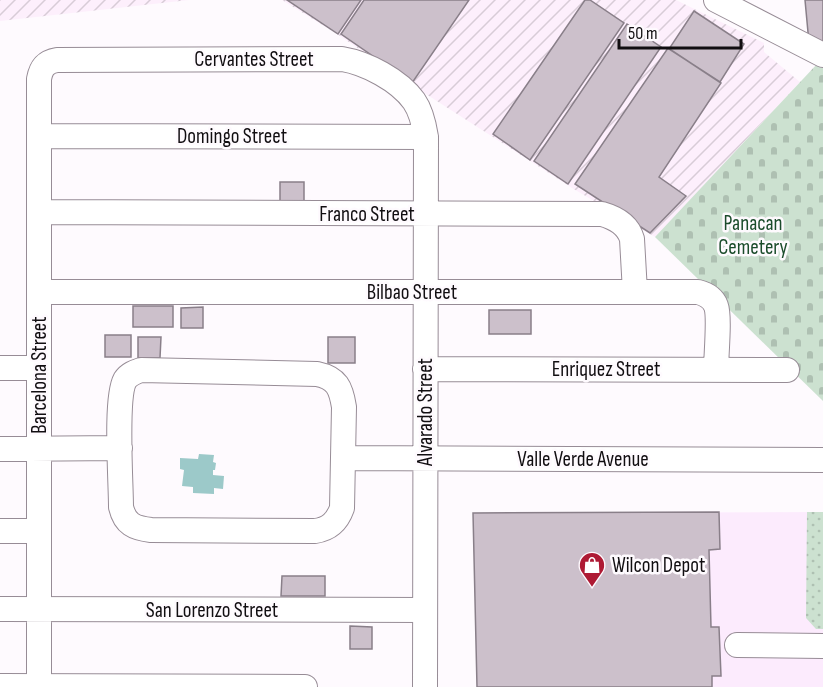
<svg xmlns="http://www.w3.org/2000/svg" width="823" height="687" font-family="'Sofia Sans Condensed',sans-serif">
  <defs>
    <pattern id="industrial-furrows" width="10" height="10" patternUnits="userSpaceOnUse" patternTransform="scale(1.5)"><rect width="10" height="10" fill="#fdeffc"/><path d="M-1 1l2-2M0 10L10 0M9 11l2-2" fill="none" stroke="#d8ccd7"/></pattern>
    <pattern id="grass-dots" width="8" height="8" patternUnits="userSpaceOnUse" patternTransform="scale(1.5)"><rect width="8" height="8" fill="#cce1d0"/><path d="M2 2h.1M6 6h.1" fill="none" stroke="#aec0b2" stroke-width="1.8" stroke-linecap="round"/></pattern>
    <pattern id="cemetery-stones" width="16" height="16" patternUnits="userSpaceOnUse" patternTransform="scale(1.5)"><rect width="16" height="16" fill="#cce1d0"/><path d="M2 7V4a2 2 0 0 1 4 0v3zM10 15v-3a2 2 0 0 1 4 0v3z" fill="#aec0b2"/></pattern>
  </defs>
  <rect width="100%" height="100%" fill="#fefafe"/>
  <!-- commercial -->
  <path fill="#fcebfd" d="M 823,512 L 823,687 L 477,687 L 473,513 Z"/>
  <!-- industrial -->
  <path fill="url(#industrial-furrows)" d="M 0,0 L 189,0 L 0,21 Z
    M 282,0 L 676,0 L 764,43 L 764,52 L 800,82 L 655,237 L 572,188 L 415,87 L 337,34 Z"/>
  <!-- grass -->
  <path fill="url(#grass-dots)" d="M 807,512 L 823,512 L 823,629 L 816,629 L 806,618 Z"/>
  <!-- cemetery -->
  <path fill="url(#cemetery-stones)" d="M 818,63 L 823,67 L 823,401 L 655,237 Z"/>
  <!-- water -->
  <path fill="#9cc9c9" d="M 199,454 L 214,455 L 213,462 L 216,463 L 215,470 L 213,470 L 213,475 L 224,476 L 223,489 L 214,488 L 214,494 L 193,493 L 193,487 L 182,486 L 184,470 L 180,469 L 180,458 L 198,459 Z"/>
  <!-- building -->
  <path fill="#ccc0cb" stroke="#897f89" stroke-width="1.5" d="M 287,0 L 361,0 L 338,34 Z
    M 364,0 L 469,0 L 412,83 L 341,34 Z
    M 585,0 L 590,0 L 624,23 L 530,160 L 493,134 Z
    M 805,0 L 823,0 L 823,43 L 809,43 Z
    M 694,11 L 744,44 L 720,82 L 669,49 Z
    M 627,24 L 661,47 L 568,184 L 534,161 Z
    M 668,48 L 721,83 L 659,177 L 686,196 L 650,233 L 575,184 Z
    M 280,182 L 304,182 L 304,202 L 280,202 Z
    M 133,306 L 173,306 L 173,327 L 133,327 Z
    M 203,307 L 203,328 L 181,328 L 181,308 Z
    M 489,310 L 531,310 L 531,334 L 489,334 Z
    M 105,335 L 131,335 L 131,357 L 105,357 Z
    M 138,337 L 161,337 L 160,358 L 138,358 Z
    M 328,337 L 355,337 L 355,363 L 328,363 Z
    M 719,512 L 720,549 L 709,550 L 711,627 L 719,627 L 721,676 L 712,676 L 712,687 L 477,687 L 473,513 Z
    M 282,576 L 325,576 L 325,596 L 281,596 Z
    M 350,626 L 372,627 L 372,649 L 350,649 Z"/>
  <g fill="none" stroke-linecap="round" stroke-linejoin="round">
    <!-- minor casing -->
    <g stroke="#978c96" stroke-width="26">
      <path id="minor" d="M 716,0 L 823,55
        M 39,136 L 426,137
        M 39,212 L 602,214 C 616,218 628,225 632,239 L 635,292
        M 39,292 L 698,292 C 706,294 713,298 716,306 C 720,317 716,356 716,370
        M 0,368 L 39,368
        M 425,369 L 787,370
        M 141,370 L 317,374 C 337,378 341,388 344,407 L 342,508 C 337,522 329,529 315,531 L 151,530 C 134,528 125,524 121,507 C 121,482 115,398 125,380 C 129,374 135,372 141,370 Z
        M 0,449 L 120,448
        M 343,458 L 823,460
        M 0,531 L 39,531
        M 0,609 L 425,610
        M 737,645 L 823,646
        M 0,686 L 305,687
        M 39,687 L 39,79 C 41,68 45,62 57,60 L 342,59 C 366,63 399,80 414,101 C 421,111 424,124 426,137 L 425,687"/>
    </g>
    <!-- minor -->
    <use href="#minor" stroke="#fff" stroke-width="24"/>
  </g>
  <!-- icons -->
  <defs>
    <g id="shop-pin" transform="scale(1.35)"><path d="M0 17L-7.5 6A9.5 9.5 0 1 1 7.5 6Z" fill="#ae1a34" stroke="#fefafe"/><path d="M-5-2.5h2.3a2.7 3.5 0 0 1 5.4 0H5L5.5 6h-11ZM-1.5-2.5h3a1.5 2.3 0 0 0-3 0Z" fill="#fff"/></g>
  </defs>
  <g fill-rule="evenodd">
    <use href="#shop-pin" x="592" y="565"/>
  </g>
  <g text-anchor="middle" stroke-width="5" stroke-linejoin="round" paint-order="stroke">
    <!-- street labels -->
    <g font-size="21" fill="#110e11" stroke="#fefafe">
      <text x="254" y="66">Cervantes Street</text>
      <text x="232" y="143">Domingo Street</text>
      <text x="367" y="221">Franco Street</text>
      <text x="412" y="299">Bilbao Street</text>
      <text x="606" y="376">Enriquez Street</text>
      <text transform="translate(39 375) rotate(-90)" y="7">Barcelona Street</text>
      <text transform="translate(425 412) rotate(-90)" y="7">Alvarado Street</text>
      <text x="583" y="466">Valle Verde Avenue</text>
      <text x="212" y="617">San Lorenzo Street</text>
    </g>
    <!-- park labels -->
    <g font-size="21" fill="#1b4c2b" stroke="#fefafe">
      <text x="753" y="230">Panacan<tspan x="753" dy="24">Cemetery</tspan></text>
    </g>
    <!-- poi labels -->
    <g font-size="21" fill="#110e11" stroke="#fefafe" text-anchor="start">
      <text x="612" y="572">Wilcon Depot</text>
    </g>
  </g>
  <!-- scale -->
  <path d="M619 39v9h122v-9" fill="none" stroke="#110e11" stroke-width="3"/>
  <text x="628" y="39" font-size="18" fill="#110e11" stroke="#fefafe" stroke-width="4.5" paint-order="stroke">50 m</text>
</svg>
